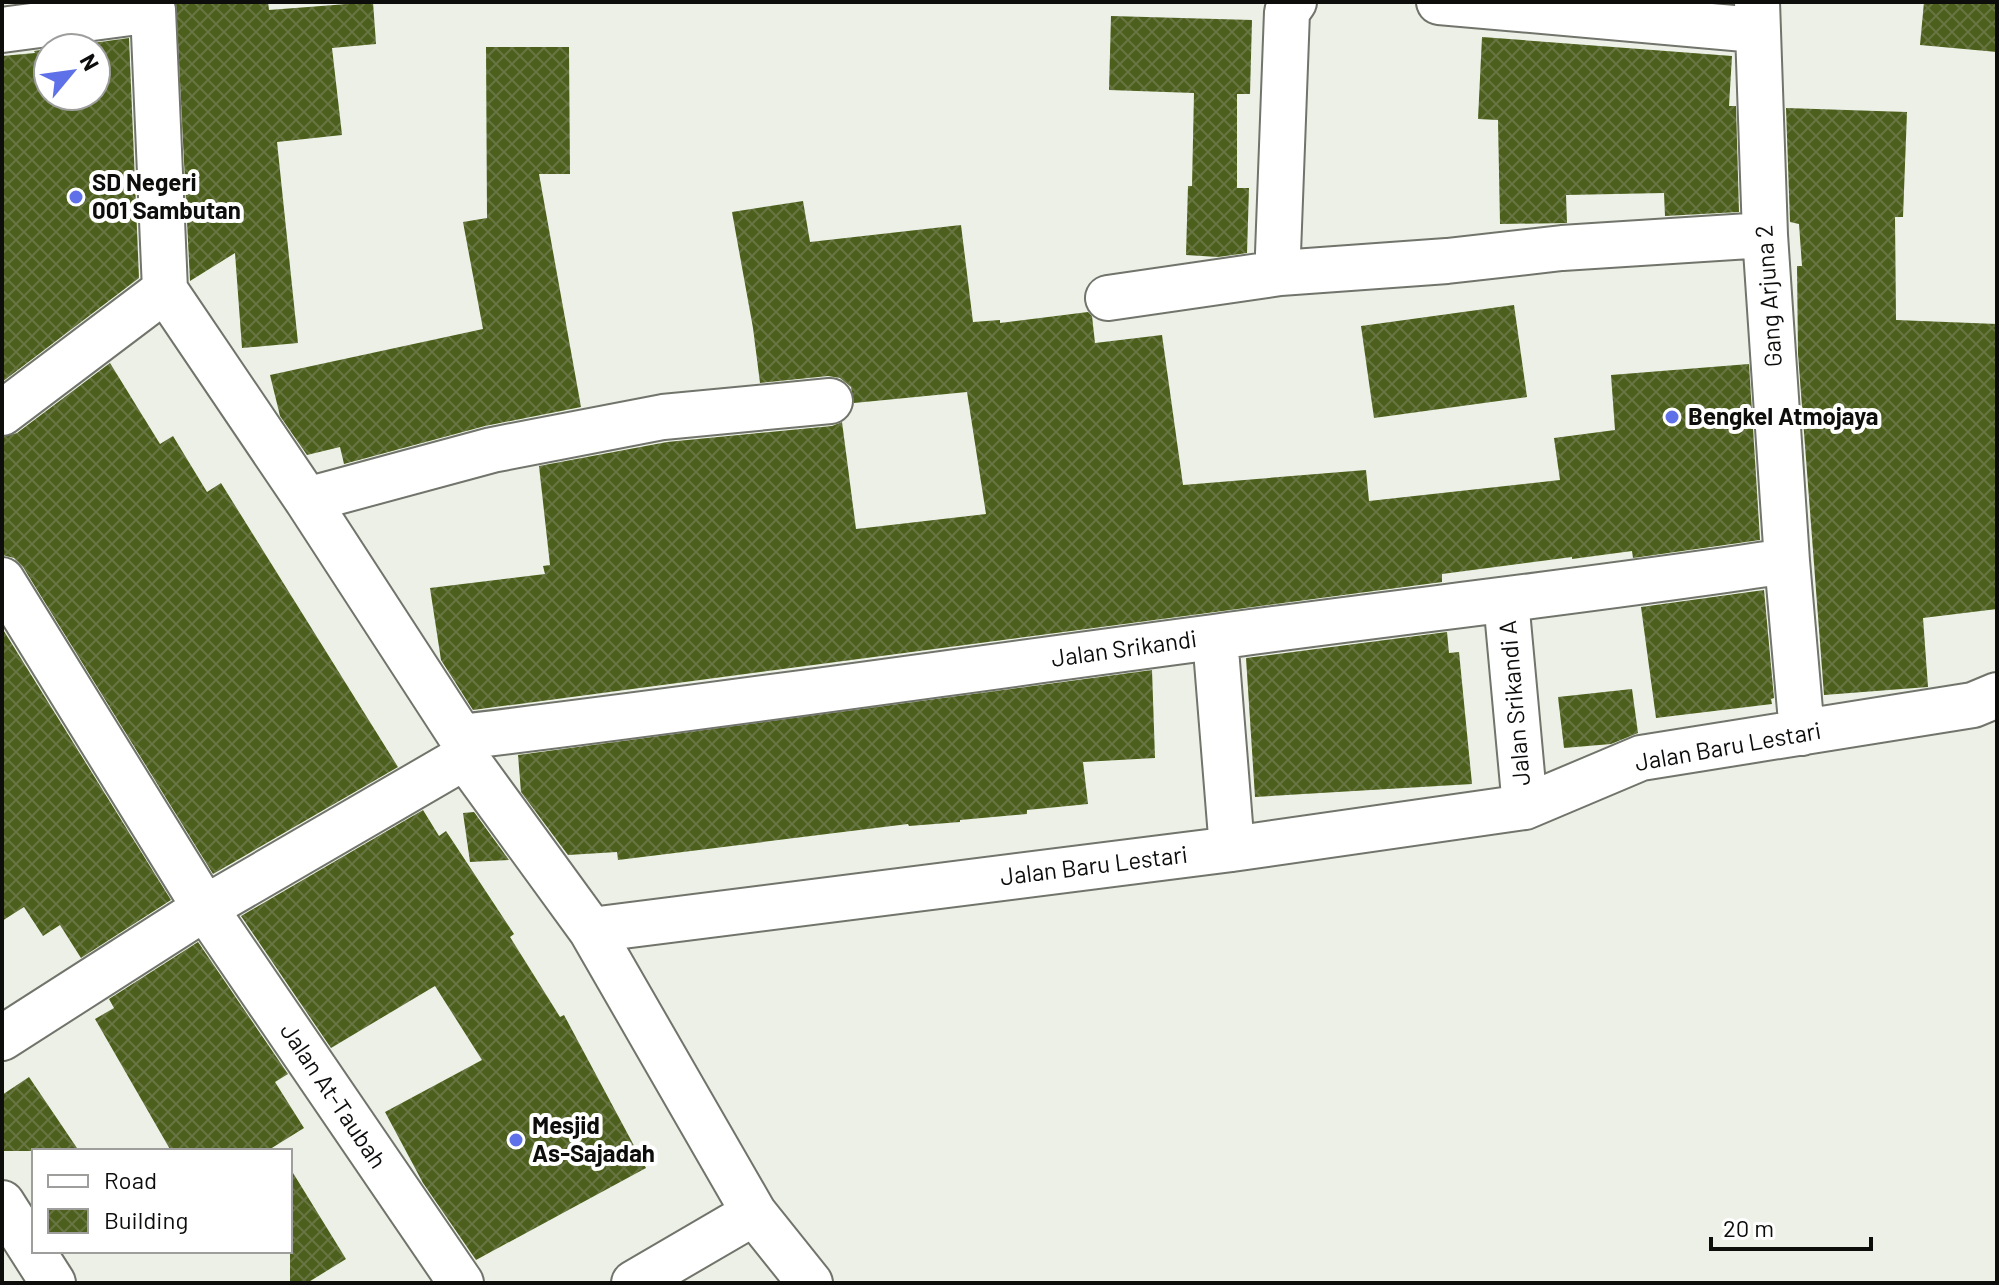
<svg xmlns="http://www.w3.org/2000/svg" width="1999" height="1285" font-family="Barlow,sans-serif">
  <defs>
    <pattern id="building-cross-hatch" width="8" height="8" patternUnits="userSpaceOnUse" patternTransform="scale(2)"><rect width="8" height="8" fill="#4d5f1c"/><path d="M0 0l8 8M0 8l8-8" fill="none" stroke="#677542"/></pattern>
  </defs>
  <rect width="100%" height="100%" fill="#ecf0e6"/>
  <!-- building -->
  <path fill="url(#building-cross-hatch)" d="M 176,2 L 268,2 L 269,10 L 373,2 L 376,44 L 332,48 L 342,135 L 277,142 L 298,343 L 242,348 L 235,253 L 190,281 Z
    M 1924,2 L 1997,2 L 1997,52 L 1920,45 Z
    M 1111,16 L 1252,20 L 1250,94 L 1237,94 L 1237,188 L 1249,188 L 1247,253 L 1218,257 L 1186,255 L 1188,186 L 1192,186 L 1194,93 L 1109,90 Z
    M 1482,37 L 1732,56 L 1729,106 L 1736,106 L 1739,212 L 1665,216 L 1664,193 L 1566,195 L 1567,223 L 1500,224 L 1498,120 L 1478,119 Z
    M 129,38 L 139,278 L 2,382 L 2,56 L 35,53 L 34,51 L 48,49 L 48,96 L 96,96 L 96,48 L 56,48 Z
    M 486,47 L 569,47 L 570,174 L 539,174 L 581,407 L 485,426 L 344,464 L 340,447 L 307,455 L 280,416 L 270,375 L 483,329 L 463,222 L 487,218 Z
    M 1786,108 L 1907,112 L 1903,217 L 1895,217 L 1896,320 L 1997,324 L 1997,609 L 1923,618 L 1928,687 L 1824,695 L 1798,354 L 1797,266 L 1802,266 L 1799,224 L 1790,222 Z
    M 803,201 L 810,242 L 961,225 L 973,322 L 1000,320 L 1000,323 L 1088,312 L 1092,316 L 1095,343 L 1162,335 L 1183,485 L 1366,470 L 1369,501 L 1560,480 L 1554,438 L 1615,430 L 1611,375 L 1749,364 L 1760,540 L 1633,558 L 1632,551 L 1572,559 L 1572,557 L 1442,574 L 1442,582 L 473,710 L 441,660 L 430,588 L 545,574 L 543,566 L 550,565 L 539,466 L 667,442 L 832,426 L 842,422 L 856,529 L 986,514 L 967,392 L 854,403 L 851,387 L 840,378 L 828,376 L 760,383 L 753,328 L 732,212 Z
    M 1514,305 L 1527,397 L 1374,418 L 1361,326 Z
    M 110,363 L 160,444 L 173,436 L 207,492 L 221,483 L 398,767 L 213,874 L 23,567 L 14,558 L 2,555 L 2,437 L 17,433 Z
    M 1764,590 L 1774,698 L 1771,699 L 1772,704 L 1656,718 L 1641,607 Z
    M 2,628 L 171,900 L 81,958 L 60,925 L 43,936 L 24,907 L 2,921 Z
    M 1447,632 L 1449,653 L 1459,652 L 1472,784 L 1255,797 L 1246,658 Z
    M 1152,670 L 1155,758 L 1083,762 L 1088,804 L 1027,810 L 1027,814 L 960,820 L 960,822 L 909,826 L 908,824 L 618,860 L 617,852 L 568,855 L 521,792 L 518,755 Z
    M 1632,689 L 1638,733 L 1611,744 L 1564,748 L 1558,697 Z
    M 423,810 L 439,836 L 446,831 L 514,934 L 510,937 L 560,1017 L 564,1015 L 646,1168 L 476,1260 L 423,1183 L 385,1112 L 482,1060 L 435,986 L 331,1048 L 241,916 Z
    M 474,812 L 509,860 L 470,862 L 463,813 Z
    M 198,942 L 288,1074 L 275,1082 L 304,1128 L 267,1151 L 171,1151 L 95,1019 L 114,1008 L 109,999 Z
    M 29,1077 L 79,1151 L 2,1151 L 2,1095 Z
    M 290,1168 L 346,1259 L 307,1283 L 290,1283 Z"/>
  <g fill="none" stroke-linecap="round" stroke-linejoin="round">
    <!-- minor casing -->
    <g stroke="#71746b" stroke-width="48">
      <path id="minor" d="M 1294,2 L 1287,12 L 1278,253 L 1280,273 L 1447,261 L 1562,248 L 1765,235
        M 1439,2 L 1756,30
        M 1757,2 L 1765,235 L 1787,561 L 1802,733
        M 2,30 L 153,10 L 165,290
        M 1108,298 L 1280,273
        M 2,413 L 165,290 L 307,500
        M 2,580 L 205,908 L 2,1038
        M 1506,600 L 1525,807
        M 1215,637 L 1232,849
        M 461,737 C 713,707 963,670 1214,637 C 1405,611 1596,590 1787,561
        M 591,930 L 465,757 L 461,737 L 307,500 L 492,450 L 663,417 L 830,401
        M 2,1203 L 53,1283
        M 461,1283 L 205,908 L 465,757
        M 634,1283 L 754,1213
        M 810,1283 L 754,1213 L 591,930 L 1232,849 L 1525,807 L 1641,758 L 1973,705 L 1997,695"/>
    </g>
    <!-- minor -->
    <use href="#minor" stroke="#fff" stroke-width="44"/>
  </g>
  <!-- markers -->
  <g fill="#5f71e8" stroke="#fff" stroke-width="3">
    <circle cx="76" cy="197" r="8"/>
    <circle cx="1672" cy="417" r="8"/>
    <circle cx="516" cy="1140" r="8"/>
  </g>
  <g text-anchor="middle" stroke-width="8" stroke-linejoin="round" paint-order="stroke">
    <!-- poi labels -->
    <g font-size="24" font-weight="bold" fill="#0d0e0b" stroke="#fff" text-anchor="start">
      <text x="92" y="191">SD Negeri<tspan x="92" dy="28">001 Sambutan</tspan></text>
      <text x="1688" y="425">Bengkel Atmojaya</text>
      <text x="532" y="1134">Mesjid<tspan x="532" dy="28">As-Sajadah</tspan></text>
    </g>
    <!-- street labels -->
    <g font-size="24" fill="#0d0e0b" stroke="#fff">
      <text transform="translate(1769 296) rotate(-94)" y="8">Gang Arjuna 2</text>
      <text transform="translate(1124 649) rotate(-8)" y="8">Jalan Srikandi</text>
      <text transform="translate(1515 703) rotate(-95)" y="8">Jalan Srikandi A</text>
      <text transform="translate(1728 747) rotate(-10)" y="8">Jalan Baru Lestari</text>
      <text transform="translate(1094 866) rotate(-7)" y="8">Jalan Baru Lestari</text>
      <text transform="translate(333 1096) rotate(56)" y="8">Jalan At-Taubah</text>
    </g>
  </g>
  <!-- border -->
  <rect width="1999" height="1285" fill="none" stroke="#0d0e0b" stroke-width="8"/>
  <!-- legend -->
  <rect x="32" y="1149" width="260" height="104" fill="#ffffff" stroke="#9e9f9d" stroke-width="2"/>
  <rect x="48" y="1175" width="40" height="12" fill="#ffffff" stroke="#9e9f9d" stroke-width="2"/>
  <text x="104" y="1189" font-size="24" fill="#0d0e0b">Road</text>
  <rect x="48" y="1209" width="40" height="24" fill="url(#building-cross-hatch)" stroke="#9e9f9d" stroke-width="2"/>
  <text x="104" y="1229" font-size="24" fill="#0d0e0b">Building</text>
  <!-- north arrow -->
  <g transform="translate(72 72) rotate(61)"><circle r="38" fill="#ffffff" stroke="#9e9f9d" stroke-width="2"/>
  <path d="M0-6L14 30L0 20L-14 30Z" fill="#5f71e8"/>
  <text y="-12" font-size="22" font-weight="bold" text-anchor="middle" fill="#0d0e0b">N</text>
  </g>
  <!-- scale -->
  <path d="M1711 1237v12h160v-12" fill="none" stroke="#0d0e0b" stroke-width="4"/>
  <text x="1723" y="1237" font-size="24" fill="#0d0e0b" stroke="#ffffff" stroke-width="6" paint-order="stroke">20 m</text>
</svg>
